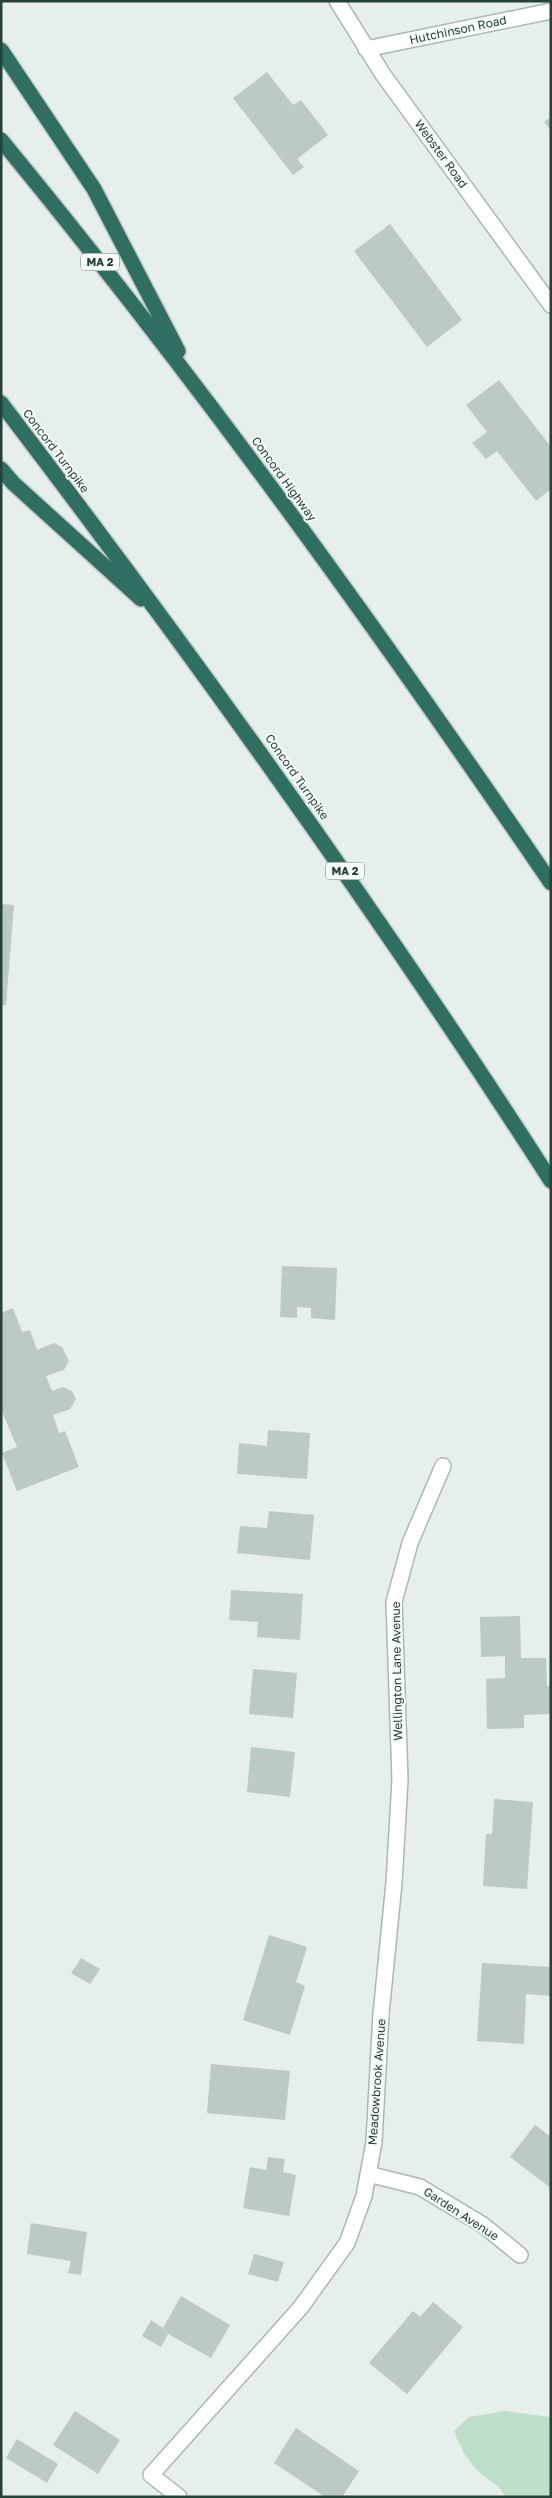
<svg xmlns="http://www.w3.org/2000/svg" width="552" height="2498" font-family="'Golos Text',sans-serif">
  <rect width="100%" height="100%" fill="#e6efeb"/>
  <!-- green -->
  <path fill="#bfe0c8" d="M 504,2411 L 551,2417 L 551,2497 L 505,2497 C 501,2486 491,2482 482,2475 C 468,2462 461,2449 454,2431 L 469,2417 Z"/>
  <!-- building -->
  <path fill="#bbcac4" d="M 267,72 L 293,105 L 301,100 L 328,135 L 297,159 L 304,167 L 293,175 L 233,98 Z
    M 551,117 L 551,131 L 544,122 Z
    M 390,224 L 462,320 L 427,347 L 354,251 Z
    M 499,380 L 551,447 L 551,489 L 536,501 L 497,451 L 486,459 L 472,443 L 487,432 L 466,405 Z
    M 1,904 L 14,905 L 6,1005 L 1,1005 Z
    M 282,1266 L 337,1268 L 335,1320 L 311,1318 L 311,1308 L 297,1307 L 297,1318 L 280,1317 Z
    M 13,1308 L 22,1332 L 30,1330 L 37,1350 L 54,1343 L 62,1347 L 69,1361 L 64,1370 L 46,1376 L 52,1391 L 63,1387 L 72,1391 L 76,1399 L 70,1409 L 53,1415 L 59,1433 L 65,1431 L 79,1467 L 17,1491 L 2,1453 L 17,1447 L 1,1409 L 1,1313 Z
    M 268,1430 L 310,1433 L 307,1479 L 237,1474 L 239,1443 L 267,1446 Z
    M 269,1511 L 314,1515 L 310,1560 L 237,1553 L 240,1526 L 267,1528 Z
    M 231,1590 L 303,1594 L 300,1640 L 257,1637 L 258,1622 L 229,1620 Z
    M 520,1616 L 521,1658 L 546,1658 L 547,1686 L 551,1686 L 551,1714 L 524,1715 L 524,1728 L 487,1729 L 486,1679 L 505,1678 L 505,1656 L 481,1657 L 480,1617 Z
    M 253,1669 L 297,1673 L 293,1718 L 249,1714 Z
    M 251,1747 L 295,1752 L 290,1797 L 247,1792 Z
    M 494,1799 L 533,1802 L 527,1889 L 483,1886 L 486,1834 L 492,1834 Z
    M 269,1935 L 307,1947 L 296,1982 L 305,1986 L 290,2035 L 243,2020 Z
    M 81,1958 L 100,1969 L 90,1984 L 71,1973 Z
    M 482,1963 L 551,1967 L 551,1996 L 526,1994 L 524,2044 L 477,2041 Z
    M 211,2064 L 290,2071 L 285,2120 L 207,2113 Z
    M 535,2125 L 551,2137 L 551,2188 L 510,2157 Z
    M 268,2157 L 285,2159 L 283,2172 L 296,2175 L 289,2216 L 243,2208 L 250,2167 L 266,2170 Z
    M 31,2223 L 87,2232 L 81,2275 L 68,2273 L 71,2261 L 27,2254 Z
    M 254,2254 L 284,2262 L 278,2282 L 248,2274 Z
    M 181,2296 L 230,2325 L 211,2358 L 168,2334 L 161,2347 L 142,2336 L 151,2320 L 163,2328 Z
    M 433,2302 L 463,2327 L 407,2394 L 369,2363 L 413,2311 L 420,2317 Z
    M 75,2411 L 120,2440 L 98,2474 L 53,2445 Z
    M 296,2428 L 359,2471 L 342,2497 L 325,2497 L 274,2463 Z
    M 17,2439 L 58,2464 L 47,2483 L 6,2458 Z"/>
  <g fill="none" stroke-linecap="round" stroke-linejoin="round">
    <!-- minor casing -->
    <g stroke="#a8b8b2" stroke-width="18">
      <path id="minor" d="M 337,1 L 384,76 L 551,305
        M 366,49 L 551,11
        M 368,2174 L 420,2187 L 483,2225 L 520,2255
        M 179,2497 L 151,2475 L 301,2307 L 347,2243 L 364,2196 L 374,2142 L 381,2014 L 394,1883 L 400,1780 L 394,1602 L 410,1543 L 443,1466"/>
    </g>
    <!-- highway casing -->
    <g stroke="#c2cac8" stroke-width="18">
      <path id="highway" d="M 1,50 L 94,189 L 178,351
        M 1,140 C 197,378 377,628 551,883
        M 1,403 C 194,656 379,913 551,1181
        M 1,469 L 13,483 L 141,599"/>
    </g>
    <!-- minor -->
    <use href="#minor" stroke="#fff" stroke-width="15"/>
    <!-- highway -->
    <use href="#highway" stroke="#2f6f62" stroke-width="15"/>
  </g>
  <g text-anchor="middle" stroke-width="4" stroke-linejoin="round" paint-order="stroke">
    <!-- shield labels -->
    <g fill="#f7fbf9" stroke="#637a73" stroke-width="1">
      <rect x="81" y="253.5" width="38" height="17" rx="4"/>
      <rect x="326" y="862.5" width="38" height="17" rx="4"/>
    </g>
    <g font-size="11" font-weight="bold" fill="#24423a">
      <text x="100" y="266">MA 2</text>
      <text x="345" y="875">MA 2</text>
    </g>
    <!-- street labels -->
    <g font-size="12" fill="#24423a" stroke="#f7fbf9">
      <text transform="translate(458 30) rotate(-12)" y="4">Hutchinson Road</text>
      <text transform="translate(441 154) rotate(54)" y="4">Webster Road</text>
      <text transform="translate(56 451) rotate(53)" y="4">Concord Turnpike</text>
      <text transform="translate(284 479) rotate(54)" y="4">Concord Highway</text>
      <text transform="translate(297 777) rotate(55)" y="4">Concord Turnpike</text>
      <text transform="translate(397 1671) rotate(-91)" y="4">Wellington Lane Avenue</text>
      <text transform="translate(377 2082) rotate(-86)" y="4">Meadowbrook Avenue</text>
      <text transform="translate(461 2214) rotate(33)" y="4">Garden Avenue</text>
    </g>
  </g>
  <!-- border -->
  <rect width="552" height="2498" fill="none" stroke="#24423a" stroke-width="5"/>
</svg>
